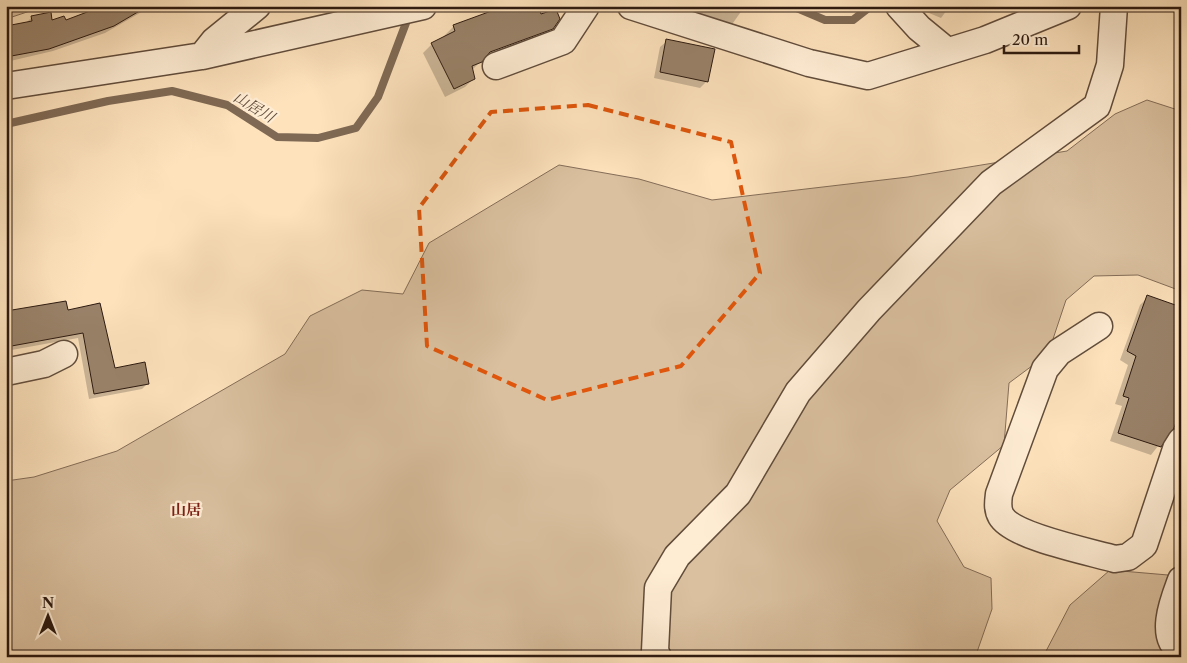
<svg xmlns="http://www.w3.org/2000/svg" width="1187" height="663" font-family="'Libre Caslon Text','Noto Serif JP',serif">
  <rect width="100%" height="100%" fill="#fde2bc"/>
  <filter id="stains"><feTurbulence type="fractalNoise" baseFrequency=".004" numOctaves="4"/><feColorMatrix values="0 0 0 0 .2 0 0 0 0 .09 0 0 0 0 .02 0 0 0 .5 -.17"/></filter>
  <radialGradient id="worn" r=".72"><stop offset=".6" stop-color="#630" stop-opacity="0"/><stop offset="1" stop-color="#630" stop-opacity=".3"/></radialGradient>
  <!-- green -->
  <path fill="#dac09f" stroke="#846d58" d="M 6,6 L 45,6 L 6,19 Z
    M 1147,100 L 1181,111 L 1181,291 L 1138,275 L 1094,276 L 1066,300 L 1048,354 L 1009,383 L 1004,445 L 950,490 L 937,521 L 964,567 L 991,578 L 992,609 L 977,652 L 1044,655 L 1070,605 L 1110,570 L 1168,575 L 1159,614 L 1181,657 L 6,657 L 6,481 L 34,477 L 117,451 L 285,354 L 310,316 L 362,290 L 403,294 L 429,243 L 559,165 L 639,179 L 712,200 L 908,177 L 1067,151 L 1115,114 Z"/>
  <!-- shadow -->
  <path fill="#0003" d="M 98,6 L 152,6 L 105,33 L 53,51 L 6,62 L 6,27 L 26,23 L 32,17 L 51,22 L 65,21 L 100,9 Z
    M 509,6 L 540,16 L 552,28 L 543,37 L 482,60 L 472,70 L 474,78 L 465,87 L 445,97 L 423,53 L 432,44 L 445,38 L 444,36 L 453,27 Z
    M 683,6 L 745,6 L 728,30 L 683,13 L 686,8 Z
    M 912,6 L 950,6 L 941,18 Z
    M 667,41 L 707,81 L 700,88 L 654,78 L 660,47 Z
    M 1148,297 L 1173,427 L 1151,455 L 1110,441 L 1122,406 L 1115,404 L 1128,365 L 1120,360 L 1140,305 Z
    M 67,312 L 114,369 L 148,383 L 142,389 L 89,399 L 78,338 L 6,351 L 6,313 Z"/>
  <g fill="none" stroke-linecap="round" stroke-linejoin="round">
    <!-- stream -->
    <path stroke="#7f6954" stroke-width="8" d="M 792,6 L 825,20 L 853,20 L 871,6
      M 6,124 L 108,101 L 172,91 L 227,105 L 277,137 L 318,138 L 356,128 L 378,97 L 409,15"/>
  </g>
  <!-- building -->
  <path fill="#998269" stroke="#2d1a10" d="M 103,6 L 148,6 L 114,26 L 49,49 L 6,57 L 6,26 L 32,21 L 31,16 L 51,12 L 52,20 L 64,16 L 66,20 Z
    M 505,6 L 538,6 L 541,14 L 556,9 L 560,19 L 553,29 L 490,52 L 482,62 L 472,66 L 475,79 L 454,89 L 431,43 L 455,31 L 453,25 Z
    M 666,39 L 715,49 L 708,82 L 660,72 Z
    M 1147,295 L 1181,307 L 1181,407 L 1174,428 L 1161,447 L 1118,433 L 1129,398 L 1123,396 L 1136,356 L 1127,351 Z
    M 66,301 L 68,310 L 100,303 L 115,368 L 145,362 L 149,384 L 94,394 L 83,333 L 6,347 L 6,311 Z"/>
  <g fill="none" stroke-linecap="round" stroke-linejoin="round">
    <!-- minor casing -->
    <g stroke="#614c3b" stroke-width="29">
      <path id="minor" d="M 631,6 L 809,63 L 868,76 L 985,40 L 1068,6
        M 899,6 L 919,28 L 947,51
        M 202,56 L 214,41 L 257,6
        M 496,66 L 563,41 L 586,6
        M 6,86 L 202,56 L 423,6
        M 1099,326 L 1059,352 L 1045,369 L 999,494 C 998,502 997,509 1001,516 C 1013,537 1091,552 1115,559 L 1128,557 L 1144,545 L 1176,449 L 1181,441
        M 6,372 L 44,364 L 64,354
        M 1181,580 C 1174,599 1158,637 1181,651
        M 658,657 L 655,651 L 658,588 L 677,556 L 738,494 L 798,392 L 869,310 L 991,183 L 1097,106 L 1110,65 L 1114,6"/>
    </g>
    <!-- minor -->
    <use href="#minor" stroke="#feecd3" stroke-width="26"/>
  </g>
  <!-- marked area -->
  <path fill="none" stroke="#df560c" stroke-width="4" stroke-dasharray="10 6" stroke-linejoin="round" d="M 588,105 L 731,142 L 760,273 L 681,366 L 547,400 L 427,346 L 419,208 L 491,112 Z"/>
  <g text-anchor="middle" stroke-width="4.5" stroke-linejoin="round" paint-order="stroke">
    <!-- water labels -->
    <g font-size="15" font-style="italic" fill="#644f3e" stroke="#feecd3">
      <text transform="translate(254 107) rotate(31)" y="5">山居川</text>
    </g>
    <!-- neighbourhood labels -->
    <g font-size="15" font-weight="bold" fill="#7a1f14" stroke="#feecd3">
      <text x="186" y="515">山居</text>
    </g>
  </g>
  <!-- margin -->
  <rect width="1187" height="663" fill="none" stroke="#fde2bc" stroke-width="25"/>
  <rect x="8" y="8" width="1172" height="648" fill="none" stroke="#2d1a10" stroke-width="2.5"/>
  <rect x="12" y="12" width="1162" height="638" fill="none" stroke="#2d1a10"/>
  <!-- north arrow -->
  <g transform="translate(48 616)" stroke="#feecd3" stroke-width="4" paint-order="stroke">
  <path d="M0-4L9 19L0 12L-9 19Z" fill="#2d1a10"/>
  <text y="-8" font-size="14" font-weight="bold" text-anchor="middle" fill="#2d1a10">N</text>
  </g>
  <!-- scale -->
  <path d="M1004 45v8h75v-8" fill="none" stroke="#2d1a10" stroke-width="2.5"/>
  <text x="1012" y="45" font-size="15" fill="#2d1a10" stroke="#feecd3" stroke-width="4" paint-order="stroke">20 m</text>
  <rect width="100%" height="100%" filter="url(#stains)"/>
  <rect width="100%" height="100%" fill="url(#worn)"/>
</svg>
